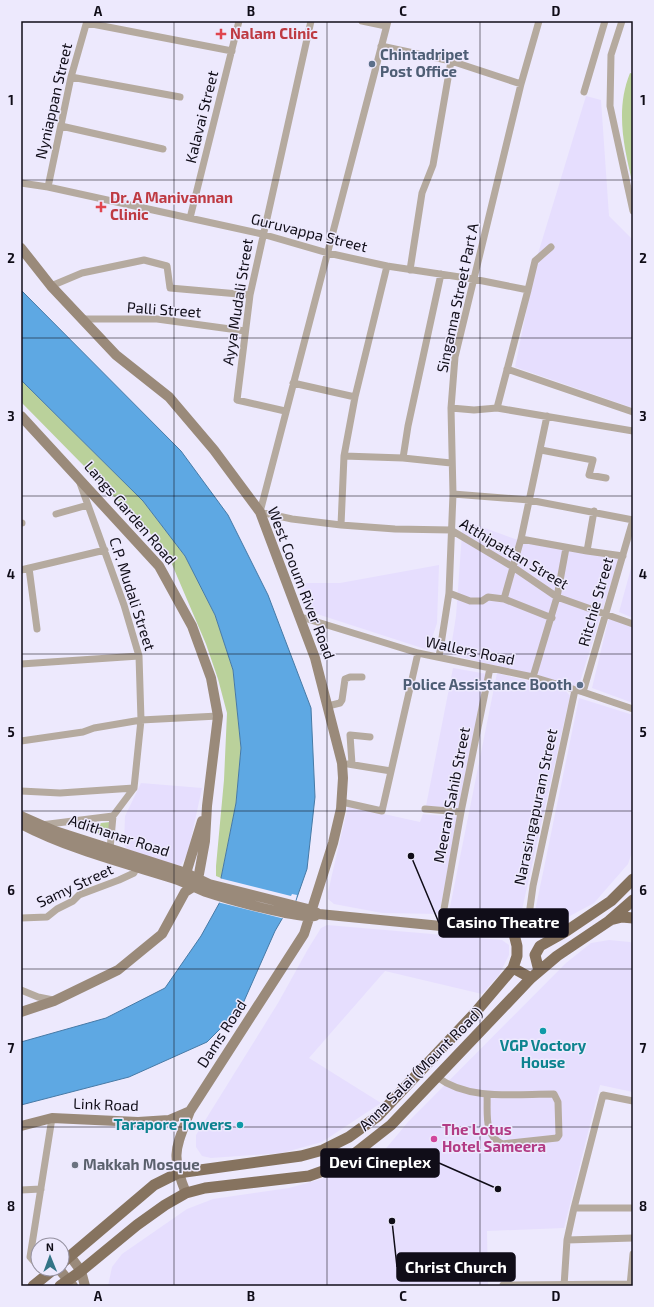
<svg xmlns="http://www.w3.org/2000/svg" width="654" height="1307" font-family="'Exo 2',sans-serif">
  <rect width="100%" height="100%" fill="#ede9fd"/>
  <!-- built -->
  <path fill="#e6defe" d="M 586,96 L 601,100 L 609,216 L 633,240 L 633,408 L 515,367 L 537,257 Z
    M 463,520 L 515,539 L 619,558 L 578,688 L 450,654 L 456,616 Z
    M 633,561 L 633,618 L 619,612 Z
    M 439,565 L 437,623 L 428,650 L 311,612 L 298,583 L 340,583 Z
    M 609,617 L 633,625 L 633,703 L 592,688 Z
    M 453,668 L 487,674 L 459,808 L 426,806 Z
    M 497,673 L 566,691 L 570,696 L 519,923 L 448,917 Z
    M 579,698 L 633,715 L 633,849 L 628,864 L 594,903 L 568,917 L 533,921 Z
    M 141,783 L 202,788 L 188,853 L 179,868 L 129,852 L 124,845 L 125,816 Z
    M 348,806 L 420,822 L 423,814 L 458,817 L 439,914 L 382,913 L 334,904 L 328,899 L 328,892 Z
    M 327,925 L 502,940 L 509,945 L 509,955 L 499,975 L 482,994 L 385,971 L 309,1058 L 381,1103 L 322,1142 L 282,1153 L 211,1158 L 202,1156 L 196,1147 L 196,1135 L 278,1003 L 308,949 L 321,928 Z
    M 609,940 L 630,942 L 633,944 L 633,1092 L 600,1085 L 564,1228 L 487,1231 L 488,1286 L 108,1286 L 112,1267 L 122,1254 L 187,1209 L 213,1199 L 289,1188 L 354,1170 L 383,1152 L 408,1122 L 566,963 L 591,943 Z"/>
  <!-- green -->
  <path fill="#bad19b" d="M 630,73 L 633,74 L 633,185 C 624,148 615,110 630,73 Z
    M 21,380 L 143,501 L 185,556 L 215,615 L 233,670 L 241,748 L 236,803 L 221,878 L 216,876 L 216,866 L 224,780 L 227,713 L 218,679 L 206,644 L 171,562 L 150,533 L 21,402 Z
    M 110,822 L 109,837 L 76,826 Z"/>
  <!-- water -->
  <path fill="#5ea8e3" stroke="#477aa6" d="M 21,290 L 181,451 L 228,515 L 268,595 L 311,708 L 315,797 L 307,869 L 294,906 L 282,919 L 275,931 L 241,1008 L 207,1042 L 129,1077 L 21,1105 L 21,1042 L 106,1018 L 165,988 L 201,936 L 221,900 L 221,878 L 236,803 L 241,748 L 233,670 L 215,615 L 185,556 L 143,501 L 21,380 Z"/>
  <!-- pier -->
  <path fill="#ede9fd" d="M 219,878 L 291,896 L 292,894 L 297,895 L 293,910 L 285,919 L 217,902 Z"/>
  <g fill="none" stroke-linecap="round" stroke-linejoin="round">
    <!-- street -->
    <path stroke="#b5aa9f" stroke-width="7" d="M 362,21 L 386,26
      M 388,21 L 260,512 L 292,519 L 341,525 L 395,529 L 451,530 L 513,567 L 557,597 L 633,624
      M 622,21 L 611,55 L 610,106 L 633,211
      M 87,23 L 232,51
      M 381,46 L 451,61 L 521,84
      M 71,77 L 180,97
      M 584,92 L 605,21
      M 61,126 L 163,149
      M 21,183 L 48,187 L 262,234 L 328,253 L 387,266 L 473,279 L 528,290 L 535,261 L 551,247
      M 48,187 L 71,77 L 87,21
      M 190,218 L 239,21
      M 410,270 L 422,193 L 433,165 L 451,61
      M 51,286 L 82,273 L 144,260 L 167,266 L 170,288 L 250,295
      M 82,319 L 157,319 L 245,331
      M 507,369 L 633,412
      M 293,383 L 355,397
      M 451,408 L 474,410 L 497,408 L 633,431
      M 497,408 L 528,290
      M 285,411 L 237,400 L 250,295 L 311,21
      M 541,450 L 593,460 L 589,475 L 606,478
      M 344,456 L 403,458 L 451,463
      M 403,458 L 408,426 L 441,274
      M 453,494 L 529,500 L 633,520
      M 56,514 L 88,505
      M 21,523 L 22,523
      M 341,525 L 344,456 L 355,397 L 387,266
      M 521,539 L 587,551 L 623,556
      M 587,551 L 594,511
      M 29,568 L 37,629
      M 21,570 L 105,550
      M 449,593 L 470,601 L 482,601 L 488,597 L 504,599 L 552,618
      M 504,599 L 521,539 L 547,416
      M 301,617 L 418,653 L 533,677 L 583,692 L 633,709
      M 439,657 L 449,593 L 453,494 L 451,408 L 455,357 L 521,84 L 539,21
      M 21,664 L 139,656
      M 533,677 L 557,597 L 566,548
      M 583,692 L 633,520
      M 328,706 L 340,703 L 342,700 L 345,679 L 350,677 L 362,677
      M 21,741 L 83,732 L 94,728 L 141,720 L 218,716
      M 348,764 L 391,771
      M 352,764 L 350,735 L 370,737
      M 21,791 L 60,793 L 134,788
      M 342,802 L 382,811 L 418,653
      M 425,809 L 461,812
      M 41,825 L 113,816 L 134,788 L 141,720 L 139,656 L 124,605 L 80,483
      M 110,849 L 113,816
      M 21,918 L 47,917 L 57,909 L 73,901 L 79,895 L 119,880 L 134,873 L 136,868
      M 441,926 L 461,812 L 490,668
      M 527,930 L 533,886 L 575,690
      M 21,990 L 38,997 L 53,1000
      M 437,1077 C 469,1101 515,1094 554,1094 L 558,1102 L 559,1135 L 557,1138 L 502,1144 C 483,1135 488,1112 487,1094
      M 21,1190 L 41,1189
      M 574,1208 L 633,1208
      M 567,1240 L 633,1238
      M 38,1266 L 30,1257 L 52,1118
      M 503,1285 L 633,1284
      M 564,1286 L 567,1240 L 574,1208 L 603,1095 L 633,1101
      M 630,1286 L 633,1254"/>
    <!-- secondary -->
    <path stroke="#9a8a7a" stroke-width="10" d="M 21,248 L 51,286 L 116,355 L 169,397 L 214,450 L 260,512 L 315,658 L 342,763 L 343,778 L 341,809 L 333,843 L 304,934 L 190,1111 C 176,1148 170,1154 186,1193
      M 21,416 L 159,566 L 192,626 L 211,678 L 218,716 L 207,806 L 205,841 L 199,874 L 193,887 L 185,892 L 162,934 L 118,970 L 54,1001 L 21,1012
      M 21,816 L 55,831 L 186,873 L 209,884 L 312,910 L 319,914 L 441,926 L 565,932
      M 21,824 C 69,849 124,863 175,879 C 186,883 196,888 206,892 C 224,898 301,920 315,916
      M 184,880 L 202,821
      M 21,1126 L 52,1118 L 138,1122 L 169,1120 L 190,1111
      M 70,1256 L 81,1271 L 85,1286
      M 59,1269 L 73,1286"/>
    <!-- primary -->
    <path stroke="#86735f" stroke-width="11" d="M 610,920 L 622,917 L 633,918
      M 513,968 L 531,978
      M 539,971 L 535,955 L 540,946 L 565,932 L 611,901 L 633,879
      M 326,1170 L 329,1147
      M 62,1263 L 154,1185 L 178,1173 L 301,1156 L 323,1150 L 349,1137 L 378,1116 L 474,1014 L 513,968 L 517,956 L 517,946 L 513,930
      M 33,1286 L 54,1269
      M 60,1286 L 81,1271 L 137,1225 L 165,1205 L 186,1193 L 205,1188 L 309,1176 L 340,1165 L 391,1125 L 531,978 L 557,956 L 609,921 L 633,900"/>
  </g>
  <!-- grid -->
  <path fill="none" stroke="#100d18" stroke-width="1" stroke-opacity="0.55" d="M 174,21 L 174,1286M 327,21 L 327,1286M 480,21 L 480,1286M 21,180 L 633,180M 21,338 L 633,338M 21,496 L 633,496M 21,654 L 633,654M 21,811 L 633,811M 21,969 L 633,969M 21,1127 L 633,1127"/>
  <!-- markers -->
  <g fill="#e0444e" stroke="#ede9fd" stroke-width="1.5">
    <path d="M219 28h4v4h4v4h-4v4h-4v-4h-4v-4h4z"/>
    <path d="M99 201h4v4h4v4h-4v4h-4v-4h-4v-4h4z"/>
  </g>
  <g fill="#5c6f8a" stroke="#ede9fd" stroke-width="1.5">
    <circle cx="372" cy="64" r="4"/>
    <circle cx="580" cy="685" r="4"/>
  </g>
  <g fill="#0f9aa8" stroke="#ede9fd" stroke-width="1.5">
    <circle cx="543" cy="1031" r="4"/>
    <circle cx="240" cy="1125" r="4"/>
  </g>
  <circle fill="#d1479c" stroke="#ede9fd" stroke-width="1.5" cx="434" cy="1139" r="4"/>
  <circle fill="#6b7280" stroke="#ede9fd" stroke-width="1.5" cx="75" cy="1165" r="4"/>
  <g text-anchor="middle" stroke-width="3" stroke-linejoin="round" paint-order="stroke">
    <!-- health labels -->
    <g font-size="15" font-weight="bold" fill="#be3a42" stroke="#ede9fd" text-anchor="start">
      <text x="230" y="39">Nalam Clinic</text>
      <text x="110" y="203">Dr. A Manivannan<tspan x="110" dy="17">Clinic</tspan></text>
    </g>
    <!-- service labels -->
    <g font-size="15" font-weight="bold" fill="#4e5e75" stroke="#ede9fd" text-anchor="start">
      <text x="380" y="60">Chintadripet<tspan x="380" dy="17">Post Office</tspan></text>
      <text x="572" y="690" text-anchor="end">Police Assistance Booth</text>
    </g>
    <!-- street labels -->
    <g font-size="15" fill="#100d18" stroke="#ede9fd">
      <text transform="translate(54 101) rotate(-77)" y="5">Nyniappan Street</text>
      <text transform="translate(202 117) rotate(-76)" y="5">Kalavai Street</text>
      <text transform="translate(309 233) rotate(14)" y="5">Guruvappa Street</text>
      <text transform="translate(458 298) rotate(-78)" y="5">Singanna Street Part A</text>
      <text transform="translate(238 302) rotate(-81)" y="5">Ayya Mudali Street</text>
      <text transform="translate(164 310) rotate(4)" y="5">Palli Street</text>
      <text transform="translate(130 513) rotate(49)" y="5">Langs Garden Road</text>
      <text transform="translate(514 554) rotate(31)" y="5">Atthipattan Street</text>
      <text transform="translate(301 583) rotate(69)" y="5">West Cooum River Road</text>
      <text transform="translate(132 594) rotate(72)" y="5">C.P. Mudali Street</text>
      <text transform="translate(596 602) rotate(-74)" y="5">Ritchie Street</text>
      <text transform="translate(470 651) rotate(12)" y="5">Wallers Road</text>
      <text transform="translate(452 795) rotate(-79)" y="5">Meeran Sahib Street</text>
      <text transform="translate(536 807) rotate(-78)" y="5">Narasingapuram Street</text>
      <text transform="translate(119 836) rotate(18)" y="5">Adithanar Road</text>
      <text transform="translate(75 886) rotate(-25)" y="5">Samy Street</text>
      <text transform="translate(222 1034) rotate(-57)" y="5">Dams Road</text>
      <text transform="translate(421 1069) rotate(-45)" y="5">Anna Salai (Mount Road)</text>
      <text transform="translate(106 1105) rotate(2)" y="5">Link Road</text>
    </g>
    <!-- culture labels -->
    <g font-size="15" font-weight="bold" fill="#0d838f" stroke="#ede9fd">
      <text x="543" y="1051">VGP Voctory<tspan x="543" dy="17">House</tspan></text>
      <text x="232" y="1130" text-anchor="end">Tarapore Towers</text>
    </g>
    <!-- hotel labels -->
    <g font-size="15" font-weight="bold" fill="#b23c85" stroke="#ede9fd" text-anchor="start">
      <text x="442" y="1135">The Lotus<tspan x="442" dy="17">Hotel Sameera</tspan></text>
    </g>
    <!-- worship labels -->
    <g font-size="15" font-weight="bold" fill="#5b616d" stroke="#ede9fd" text-anchor="start">
      <text x="83" y="1170">Makkah Mosque</text>
    </g>
  </g>
  <!-- callouts -->
  <path fill="none" stroke="#100d18" stroke-width="1.5" d="M411 856L439 923M498 1189L439 1163M392 1221L397 1267"/>
  <g fill="#100d18" stroke="#ede9fd" stroke-width="1.5">
    <circle cx="411" cy="856" r="4"/>
    <circle cx="498" cy="1189" r="4"/>
    <circle cx="392" cy="1221" r="4"/>
  </g>
  <g fill="#100d18" stroke="#100d18" stroke-width="1.5">
    <rect x="439" y="909" width="129" height="28" rx="4"/>
    <rect x="321" y="1149" width="118" height="28" rx="4"/>
    <rect x="397" y="1253" width="118" height="28" rx="4"/>
  </g>
  <g font-size="16" text-anchor="middle" font-weight="bold" fill="#fff">
    <text x="503" y="928">Casino Theatre</text>
    <text x="380" y="1168">Devi Cineplex</text>
    <text x="456" y="1273">Christ Church</text>
  </g>
  <!-- border -->
  <rect width="654" height="1307" fill="none" stroke="#ede9fd" stroke-width="44"/>
  <!-- north arrow -->
  <g transform="translate(50 1257) rotate(359)"><circle r="19" fill="#ede9fd" stroke="#9591a1"/>
  <path d="M0-3L7 15L0 10L-7 15Z" fill="#337487"/>
  <text y="-6" font-size="11" font-weight="bold" text-anchor="middle" fill="#100d18">N</text>
  </g>
  <rect x="22" y="22" width="610" height="1263" fill="none" stroke="#100d18" stroke-width="1.5"/>
  <g font-size="13" text-anchor="middle" font-weight="bold" fill="#100d18">
    <text x="98" y="16">A</text>
    <text x="251" y="16">B</text>
    <text x="403" y="16">C</text>
    <text x="556" y="16">D</text>
    <text x="11" y="105">1</text>
    <text x="643" y="105">1</text>
    <text x="11" y="263">2</text>
    <text x="643" y="263">2</text>
    <text x="11" y="421">3</text>
    <text x="643" y="421">3</text>
    <text x="11" y="579">4</text>
    <text x="643" y="579">4</text>
    <text x="11" y="737">5</text>
    <text x="643" y="737">5</text>
    <text x="11" y="895">6</text>
    <text x="643" y="895">6</text>
    <text x="11" y="1053">7</text>
    <text x="643" y="1053">7</text>
    <text x="11" y="1211">8</text>
    <text x="643" y="1211">8</text>
    <text x="98" y="1301">A</text>
    <text x="251" y="1301">B</text>
    <text x="403" y="1301">C</text>
    <text x="556" y="1301">D</text>
  </g>
</svg>
